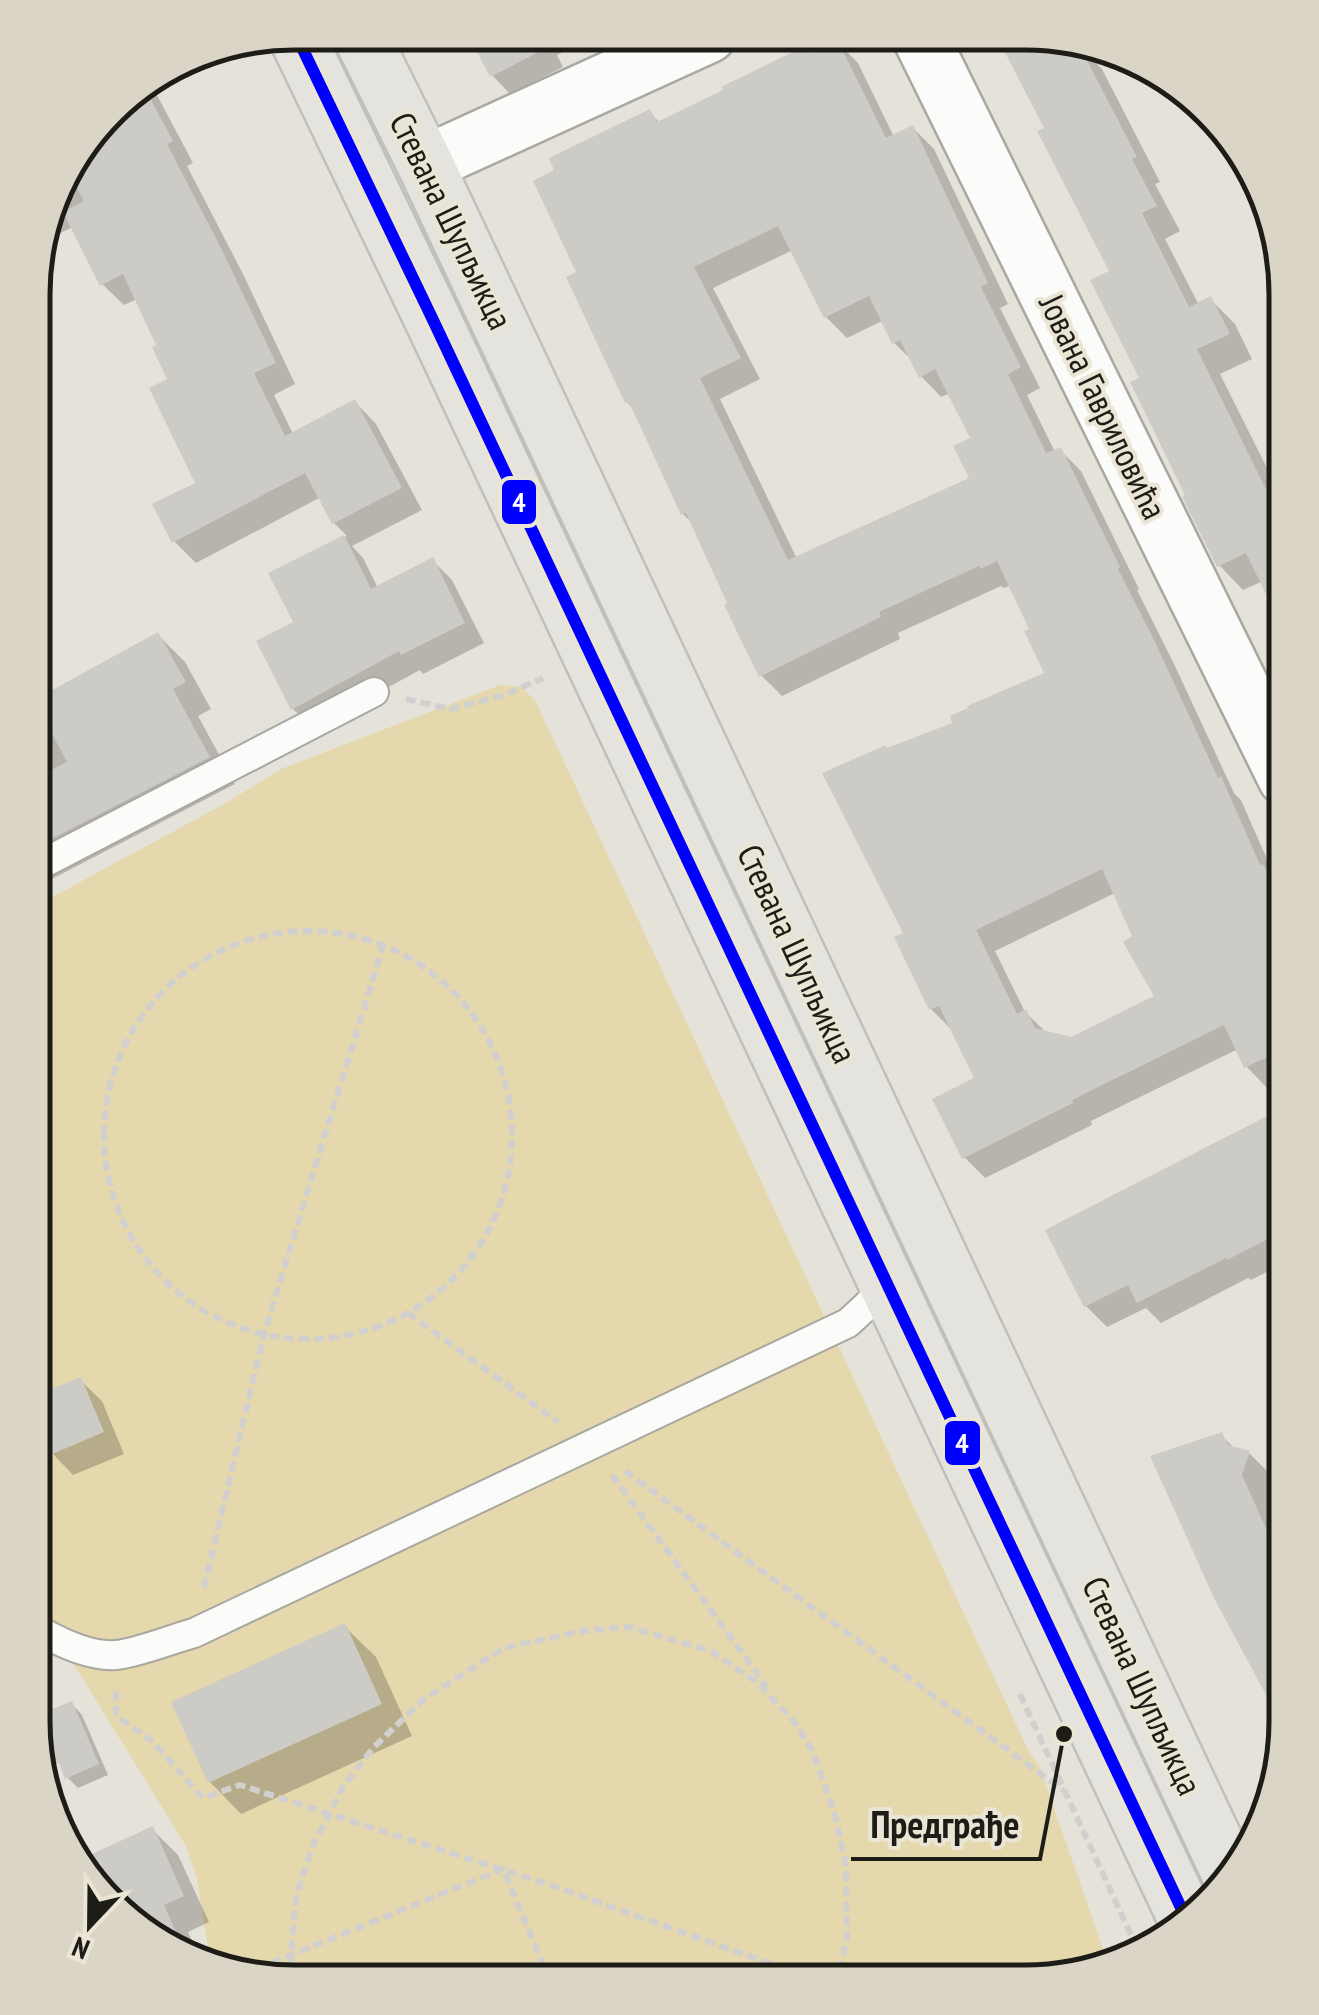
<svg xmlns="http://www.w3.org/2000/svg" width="1319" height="2015" font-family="'PT Sans Narrow',sans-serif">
  <rect width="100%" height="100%" fill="#e5e2da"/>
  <!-- green -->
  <path fill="#e5d8ad" d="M 500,685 L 521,687 L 535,700 L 1029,1752 L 1039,1765 L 1109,1966 L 1026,1982 L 260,1980 L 210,1960 L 197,1879 L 186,1846 L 33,1598 L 34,907 L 226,803 L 281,769 Z"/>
  <!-- shadow -->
  <path fill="#0003" fill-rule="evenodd" d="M 471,34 L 597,34 L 557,55 L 563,67 L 510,94 L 492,75 Z
    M 1000,37 L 1076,37 L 1081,40 L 1089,56 L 1102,69 L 1160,182 L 1155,184 L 1180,231 L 1165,239 L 1199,305 L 1210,299 L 1235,324 L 1252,359 L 1220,374 L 1286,506 L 1286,643 L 1276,620 L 1281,618 L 1263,581 L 1243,590 L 1219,565 L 1142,379 L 1112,272 L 1047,129 Z
    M 837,42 L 858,63 L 894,137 L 913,128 L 934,149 L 1008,304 L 1000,308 L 1040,388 L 1027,395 L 1055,452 L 1060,450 L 1081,471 L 1139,589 L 1137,590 L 1175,666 L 1234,793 L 1241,800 L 1277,882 L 1286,894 L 1286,1079 L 1267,1088 L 1247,1067 L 1238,1049 L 1091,1121 L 1092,1125 L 985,1178 L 964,1157 L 978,1079 L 952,1030 L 931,1009 L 906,934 L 888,750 L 955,724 L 1047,674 L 1032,630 L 1011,585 L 1004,588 L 1001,586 L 898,633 L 900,639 L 782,696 L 761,675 L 693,524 L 683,514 L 635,410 L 627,402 L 579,274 L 649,112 L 660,123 ZM 793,250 L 826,317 L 847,338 L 882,321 L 894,343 L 913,361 L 921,376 L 941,397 L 950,393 L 973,439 L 972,480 L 797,559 L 720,399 L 760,379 L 713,288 ZM 1115,893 L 1158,998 L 1071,1040 L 1047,1033 L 1025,1012 L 995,951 Z
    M 181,63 L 183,66 L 150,82 L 193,163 L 187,166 L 242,272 L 295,384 L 274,395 L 293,434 L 355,402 L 376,424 L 422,510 L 352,546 L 363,558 L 378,588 L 432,560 L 452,580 L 484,643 L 423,674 L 420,670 L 313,728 L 293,709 L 296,623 L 271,574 L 347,536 L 334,523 L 321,497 L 196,563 L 174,541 L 198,484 L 171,380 L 159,346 L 137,299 L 124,305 L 102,284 L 73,227 L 40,243 L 67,164 L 102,143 L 96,129 L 122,97 Z
    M 158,635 L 185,662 L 211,709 L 198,716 L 235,784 L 52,879 L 44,889 L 34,895 L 34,703 Z
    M 1267,1119 L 1281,1133 L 1286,1130 L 1286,1262 L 1251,1280 L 1248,1278 L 1161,1323 L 1146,1308 L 1107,1327 L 1086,1306 Z
    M 80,1380 L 102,1401 L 124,1454 L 73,1475 L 52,1453 L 33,1409 L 33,1399 Z
    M 1221,1435 L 1236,1450 L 1249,1453 L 1278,1482 L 1270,1505 L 1286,1542 L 1286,1727 Z
    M 344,1626 L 376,1657 L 412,1736 L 241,1814 L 210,1782 Z
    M 72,1704 L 82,1715 L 108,1775 L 78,1788 L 67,1777 L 59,1763 Z
    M 152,1829 L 178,1855 L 209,1922 L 188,1932 L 198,1955 L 135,1929 Z"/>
  <!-- building -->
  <path fill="#cdcbc5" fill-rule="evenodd" d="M 468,34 L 574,34 L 490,77 Z
    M 997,37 L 1075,37 L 1137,157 L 1132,159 L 1157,206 L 1142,213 L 1189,307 L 1211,296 L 1230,334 L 1197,349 L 1286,530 L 1286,635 L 1246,553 L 1217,567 L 1182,497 L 1185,495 L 1130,382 L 1139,378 L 1090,280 L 1109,271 L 1037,131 L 1044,128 Z
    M 837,39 L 886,138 L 913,125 L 988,283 L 981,287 L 1021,367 L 1008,374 L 1046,453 L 1061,447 L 1120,567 L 1118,569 L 1155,642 L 1218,778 L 1221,776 L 1260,865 L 1263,864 L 1286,911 L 1286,1048 L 1244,1068 L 1224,1025 L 1072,1100 L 1073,1103 L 962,1159 L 932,1099 L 974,1078 L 939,1006 L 929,1010 L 894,937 L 903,933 L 822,773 L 886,745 L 887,748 L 952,723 L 950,716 L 968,708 L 967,706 L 1044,673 L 1024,631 L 1029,629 L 997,561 L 981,569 L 979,566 L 879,612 L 881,617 L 759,677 L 737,632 L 724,604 L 727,603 L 686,513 L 681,515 L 629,402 L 625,403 L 566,277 L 576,272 L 533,181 L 554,170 L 549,158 L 650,109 L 657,122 L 723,90 L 721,87 L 805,46 L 809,53 ZM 778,226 L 824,318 L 869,296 L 892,344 L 900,340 L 919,378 L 935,369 L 970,438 L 953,446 L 969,478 L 788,560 L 700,378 L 741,358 L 694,267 ZM 1102,869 L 1132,936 L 1123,942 L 1154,996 L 1071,1037 L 1035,1028 L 1026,1009 L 1017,1014 L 976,930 Z
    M 143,85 L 173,141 L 167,144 L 221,248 L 276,363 L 254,373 L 285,436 L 355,399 L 402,488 L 332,524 L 305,473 L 172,543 L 152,504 L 195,483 L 149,388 L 167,379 L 152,347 L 156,345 L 123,274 L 100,286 L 63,212 L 84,201 L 66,168 L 67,164 L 73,156 L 104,140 L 97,127 L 122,97 Z
    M 344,535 L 371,589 L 433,557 L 465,623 L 401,655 L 399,651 L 291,710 L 256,641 L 293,622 L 268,573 Z
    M 158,632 L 186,682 L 173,689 L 210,757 L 34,848 L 34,779 L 67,762 L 34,700 Z
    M 1267,1116 L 1286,1151 L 1286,1230 L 1227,1260 L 1226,1258 L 1137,1303 L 1128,1285 L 1084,1307 L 1045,1230 Z
    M 81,1377 L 104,1432 L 50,1455 L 33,1415 L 33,1396 Z
    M 1222,1432 L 1228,1445 L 1250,1451 L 1242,1475 L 1286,1573 L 1286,1732 L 1215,1600 L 1150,1456 Z
    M 345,1623 L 382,1704 L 208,1783 L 171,1702 Z
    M 72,1701 L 99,1764 L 65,1779 L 59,1763 L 56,1764 L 36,1716 Z
    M 153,1826 L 184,1896 L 164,1905 L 183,1948 L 135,1929 L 81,1859 Z"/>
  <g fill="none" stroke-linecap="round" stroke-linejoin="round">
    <!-- lane casing -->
    <g stroke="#a8a7a0" stroke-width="32">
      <path id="lane" d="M 34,868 L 374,692
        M 33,1627 C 55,1640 89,1657 116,1655 C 137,1653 172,1639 194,1633 L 848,1323 L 889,1285"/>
    </g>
    <!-- street casing -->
    <g stroke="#a8a7a0" stroke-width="60">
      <path id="street" d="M 920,36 L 1286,778
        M 425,164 L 708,35"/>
    </g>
    <!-- primary casing -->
    <g stroke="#c0bfba" stroke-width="60">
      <path id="primary" d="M 295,33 L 433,320 L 1184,1914
        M 360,33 L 425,164 L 1231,1876"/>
    </g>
    <!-- path -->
    <path stroke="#d1d0ce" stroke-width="6" stroke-dasharray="10 5" stroke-linecap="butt" d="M 406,699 L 450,709 L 505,695 L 543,678
      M104 1135a204 204 0 1 1 408 0a204 204 0 1 1-408 0Z
      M 408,1313 L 558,1422
      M 625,1471 L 1063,1790
      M 612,1475 L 767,1687
      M 204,1588 L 264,1334 L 383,946
      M 116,1691 L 116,1716 L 152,1741 L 203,1798 L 240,1785 L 553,1886 L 822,1982
      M 1020,1694 L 1139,1952
      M 244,1974 L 503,1869 L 550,1981
      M 291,1980 L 291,1955 L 296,1896 L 313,1845 L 343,1787 L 373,1748 L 424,1699 L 504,1648 L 582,1631 L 628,1627 L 711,1651 L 755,1681 L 792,1719 L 812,1750 L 834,1811 L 846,1865 L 847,1937 L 837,1982"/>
    <!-- lane -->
    <use href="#lane" stroke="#fbfbf9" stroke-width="28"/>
    <!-- street -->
    <use href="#street" stroke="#fbfbf9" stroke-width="55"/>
    <!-- primary -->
    <use href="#primary" stroke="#e5e3dd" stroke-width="55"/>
    <!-- bus-1 casing -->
    <g stroke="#eae5d5" stroke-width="20">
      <path id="bus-1" d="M 295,33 L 433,320 L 1184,1914"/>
    </g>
    <!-- bus-1 -->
    <use href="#bus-1" stroke="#00f" stroke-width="12"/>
  </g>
  <g text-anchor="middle" stroke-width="8" stroke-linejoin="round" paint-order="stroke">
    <!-- street labels -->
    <g font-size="35" fill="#1e1c17" stroke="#eae5d5">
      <text transform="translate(451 221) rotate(64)" y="12">Стевана Шупљикца</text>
      <text transform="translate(1103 407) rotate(64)" y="12">Јована Гавриловића</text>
      <text transform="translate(797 954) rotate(65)" y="12">Стевана Шупљикца</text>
      <text transform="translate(1142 1686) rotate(65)" y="12">Стевана Шупљикца</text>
    </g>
  </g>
  <!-- crop -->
  <path d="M0 0H1319V2015H0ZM294 50H1025A244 244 0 0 1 1269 294V1721A244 244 0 0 1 1025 1965H294A244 244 0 0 1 50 1721V294A244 244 0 0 1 294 50Z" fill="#dad5c6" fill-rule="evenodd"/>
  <path fill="none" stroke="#1e1c17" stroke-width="5" d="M294 50H1025A244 244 0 0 1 1269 294V1721A244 244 0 0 1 1025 1965H294A244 244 0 0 1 50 1721V294A244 244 0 0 1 294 50Z"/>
  <!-- callouts -->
  <path fill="none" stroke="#1e1c17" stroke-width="4" d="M1064 1734L1040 1859H851"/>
  <circle fill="#1e1c17" stroke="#eae5d5" stroke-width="4" cx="1064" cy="1734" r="10"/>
  <g font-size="38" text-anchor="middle" font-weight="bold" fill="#1e1c17" stroke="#eae5d5" stroke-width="8" stroke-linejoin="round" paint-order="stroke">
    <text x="945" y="1838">Предграђе</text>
  </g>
  <g stroke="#eae5d5" stroke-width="4">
    <rect x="500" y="478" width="38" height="48" rx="10" fill="#00f"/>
    <rect x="943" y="1419" width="39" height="48" rx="10" fill="#00f"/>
  </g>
  <g font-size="28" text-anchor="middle" font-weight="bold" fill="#fff">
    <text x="519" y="512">4</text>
    <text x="962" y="1453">4</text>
  </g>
  <!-- north arrow -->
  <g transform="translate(90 1925) rotate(202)" stroke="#eae5d5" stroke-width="8" paint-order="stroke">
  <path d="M0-8L18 38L0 25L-18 38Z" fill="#1e1c17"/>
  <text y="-15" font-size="28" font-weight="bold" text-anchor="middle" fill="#1e1c17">N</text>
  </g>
</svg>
